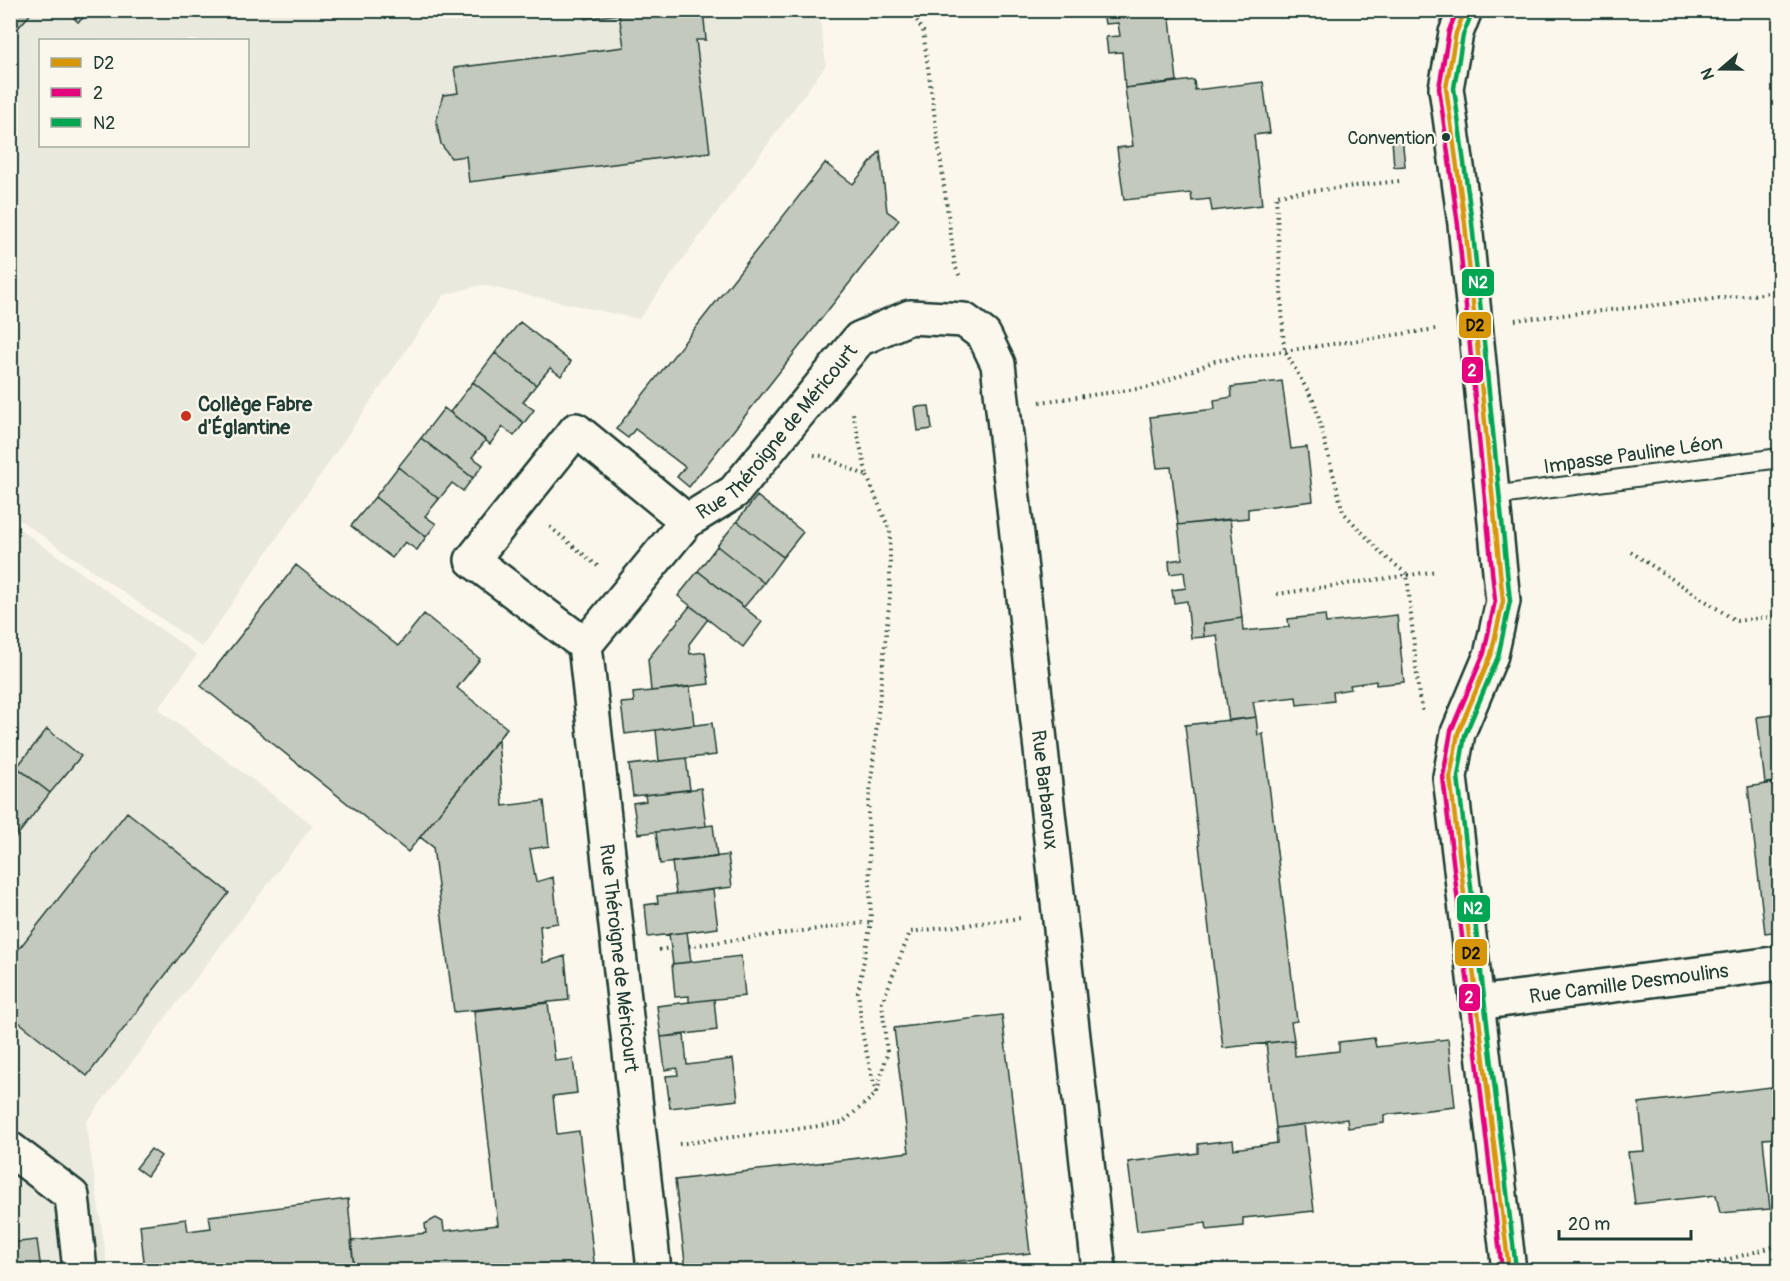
<svg xmlns="http://www.w3.org/2000/svg" width="1790" height="1281" font-family="Pangolin,sans-serif">
  <rect width="100%" height="100%" fill="#fbf7ec"/>
  <filter id="ink" filterUnits="userSpaceOnUse"><feTurbulence type="fractalNoise" baseFrequency=".0167" numOctaves="2"/><feDisplacementMap in="SourceGraphic" scale="12" xChannelSelector="R" yChannelSelector="G"/><feConvolveMatrix kernelMatrix="1 2 1 2 8 2 1 2 1" color-interpolation-filters="sRGB"/></filter>
  <g filter="url(#ink)">
    <!-- built -->
    <path fill="#eae9de" fill-rule="evenodd" d="M 11,11 L 819,11 L 826,65 L 639,319 L 481,285 L 444,295 L 202,647 L 11,514 ZM 40,40 L 248,40 L 248,146 L 40,146 Z
      M 10,522 L 197,655 L 158,709 L 313,825 L 86,1122 L 108,1270 L 11,1270 Z"/>
    <!-- building -->
    <path fill="#c4c9be" stroke="#1f3d34" stroke-width="1.5" d="M 10,10 L 34,10 L 10,37 Z
      M 66,10 L 94,10 L 78,22 Z
      M 584,10 L 703,10 L 706,40 L 696,40 L 710,152 L 469,182 L 466,156 L 451,158 L 441,144 L 436,121 L 443,95 L 458,93 L 454,68 L 624,47 L 619,14 L 585,19 Z
      M 1169,10 L 1177,81 L 1125,88 L 1122,52 L 1108,53 L 1106,37 L 1120,36 L 1118,23 L 1105,24 L 1103,11 Z
      M 1194,80 L 1195,90 L 1263,82 L 1270,133 L 1254,135 L 1262,205 L 1212,211 L 1210,199 L 1192,201 L 1191,193 L 1124,200 L 1117,148 L 1133,146 L 1125,88 Z
      M 1402,137 L 1405,166 L 1394,167 L 1392,139 Z
      M 880,151 L 887,211 L 899,220 L 689,487 L 677,477 L 685,467 L 635,429 L 628,438 L 616,429 L 825,163 L 853,184 Z
      M 520,322 L 571,362 L 561,376 L 550,368 L 536,385 L 495,353 Z
      M 495,353 L 536,385 L 523,402 L 534,410 L 524,423 L 473,382 Z
      M 1282,381 L 1291,449 L 1307,447 L 1313,501 L 1248,509 L 1248,518 L 1178,525 L 1171,467 L 1157,468 L 1150,417 L 1215,409 L 1214,400 L 1232,397 L 1231,387 Z
      M 473,382 L 524,423 L 514,436 L 503,427 L 490,444 L 450,412 Z
      M 929,406 L 932,429 L 918,431 L 915,407 Z
      M 444,408 L 486,440 L 472,457 L 483,465 L 473,478 L 421,438 Z
      M 421,438 L 473,478 L 463,491 L 452,483 L 439,499 L 398,467 Z
      M 398,467 L 439,499 L 425,516 L 436,524 L 426,537 L 375,497 Z
      M 757,496 L 803,532 L 783,557 L 737,521 Z
      M 375,497 L 426,537 L 417,550 L 405,542 L 392,558 L 351,526 Z
      M 1230,519 L 1242,618 L 1203,624 L 1204,637 L 1191,638 L 1187,601 L 1174,603 L 1172,590 L 1186,588 L 1184,572 L 1170,574 L 1169,561 L 1182,559 L 1178,525 Z
      M 737,521 L 783,557 L 764,583 L 717,546 Z
      M 717,546 L 764,583 L 744,607 L 698,571 Z
      M 296,565 L 398,646 L 424,614 L 480,659 L 457,688 L 507,728 L 408,852 L 201,686 Z
      M 698,571 L 762,622 L 743,647 L 678,596 Z
      M 690,606 L 708,619 L 689,644 L 690,654 L 705,652 L 709,684 L 651,691 L 648,659 Z
      M 1325,615 L 1326,623 L 1397,615 L 1404,682 L 1376,685 L 1376,681 L 1350,685 L 1351,689 L 1333,692 L 1334,701 L 1297,705 L 1296,697 L 1253,702 L 1256,717 L 1229,721 L 1217,635 L 1204,637 L 1203,624 L 1242,618 L 1243,631 L 1289,627 L 1288,619 Z
      M 690,687 L 694,725 L 625,734 L 621,703 L 634,702 L 633,693 Z
      M 1780,714 L 1780,782 L 1765,783 L 1757,717 Z
      M 1256,717 L 1258,735 L 1263,734 L 1297,1021 L 1291,1022 L 1294,1040 L 1223,1048 L 1185,725 Z
      M 712,723 L 716,755 L 659,761 L 656,730 Z
      M 47,729 L 81,756 L 50,793 L 17,767 Z
      M 498,740 L 503,806 L 544,801 L 549,846 L 530,849 L 536,882 L 553,877 L 558,923 L 540,926 L 543,963 L 565,956 L 569,1000 L 454,1012 L 433,847 L 420,837 Z
      M 686,758 L 690,790 L 633,796 L 629,765 Z
      M 10,762 L 50,793 L 10,845 Z
      M 1780,782 L 1780,931 L 1765,933 L 1748,787 Z
      M 701,788 L 706,826 L 638,834 L 633,803 L 646,801 L 645,795 Z
      M 127,812 L 229,893 L 87,1076 L 10,1015 L 10,960 Z
      M 713,825 L 717,857 L 660,864 L 656,832 Z
      M 728,855 L 732,887 L 676,894 L 672,862 Z
      M 713,890 L 718,928 L 648,937 L 645,905 L 658,903 L 657,896 Z
      M 687,932 L 691,962 L 673,964 L 669,934 Z
      M 741,956 L 745,996 L 689,1002 L 689,996 L 675,997 L 672,964 Z
      M 714,999 L 717,1030 L 661,1037 L 657,1006 Z
      M 548,1003 L 555,1061 L 573,1059 L 577,1093 L 553,1096 L 557,1134 L 579,1131 L 595,1270 L 354,1270 L 351,1241 L 426,1233 L 425,1224 L 436,1218 L 443,1222 L 444,1231 L 498,1225 L 474,1011 Z
      M 1002,1015 L 1030,1253 L 883,1270 L 686,1270 L 675,1180 L 909,1152 L 894,1028 Z
      M 684,1035 L 687,1065 L 733,1059 L 738,1100 L 670,1108 L 666,1076 L 678,1075 L 677,1068 L 665,1070 L 661,1037 Z
      M 1374,1038 L 1376,1047 L 1448,1039 L 1455,1107 L 1384,1115 L 1384,1123 L 1348,1128 L 1347,1119 L 1276,1128 L 1266,1043 L 1294,1040 L 1295,1056 L 1339,1051 L 1339,1042 Z
      M 1771,1087 L 1780,1087 L 1780,1138 L 1778,1138 Z
      M 1771,1087 L 1778,1138 L 1763,1139 L 1770,1209 L 1720,1213 L 1716,1195 L 1635,1204 L 1628,1152 L 1644,1151 L 1639,1103 Z
      M 1304,1124 L 1314,1211 L 1243,1218 L 1243,1226 L 1207,1230 L 1206,1223 L 1137,1231 L 1128,1162 L 1198,1153 L 1198,1144 L 1233,1140 L 1234,1149 L 1277,1143 L 1276,1128 Z
      M 151,1149 L 161,1156 L 147,1176 L 136,1168 Z
      M 348,1199 L 354,1270 L 145,1270 L 140,1225 L 186,1219 L 188,1231 L 211,1228 L 209,1216 Z
      M 37,1240 L 41,1270 L 10,1270 L 10,1243 Z"/>
    <g fill="none" stroke-linecap="round" stroke-linejoin="round">
      <!-- lane casing -->
      <g stroke="#1f3d34" stroke-width="22">
        <path id="lane" d="M 1492,496 L 1780,458"/>
      </g>
      <!-- street casing -->
      <g stroke="#1f3d34" stroke-width="38">
        <g id="street">
          <path id="s1" d="M 687,521 L 734,492 L 859,339 L 910,317 L 964,320 L 984,335 L 998,364 L 1099,1270"/>
          <path id="s2" d="M 585,645 L 472,560 L 576,430 L 687,521 L 585,645 L 654,1270"/>
          <path id="s3" d="M 1478,1003 L 1780,963"/>
          <path d="M 10,1149 L 72,1196 L 80,1270"/>
        </g>
      </g>
      <!-- secondary casing -->
      <g stroke="#1f3d34" stroke-width="38">
        <path id="secondary" d="M 1465,10 L 1456,33 L 1446,88 L 1465,224 L 1503,601 L 1491,655 L 1458,733 L 1450,777 L 1509,1270"/>
      </g>
      <!-- path -->
      <path stroke="#1f3d34" stroke-width="4" stroke-dasharray="1.5 4.5" stroke-linecap="butt" d="M 911,10 L 923,31 L 955,266 L 961,279
        M 1399,181 L 1276,195 L 1284,349 L 1315,404 L 1343,512 L 1383,555 L 1407,574 L 1419,697 L 1423,712
        M 1515,320 L 1780,292
        M 1040,402 L 1151,387 L 1215,361 L 1436,329
        M 814,455 L 822,456 L 867,476 L 852,409
        M 550,527 L 600,568
        M 1631,552 L 1736,621 L 1780,616
        M 1277,594 L 1437,571
        M 689,946 L 871,922
        M 659,950 L 671,948
        M 877,1092 L 887,1054 L 882,1003 L 910,932 L 1021,918
        M 679,1144 L 842,1123 L 876,1094 L 863,1037 L 858,992 L 871,922 L 868,812 L 890,595 L 890,531 L 867,476
        M 1690,1270 L 1780,1245"/>
      <!-- lane -->
      <use href="#lane" stroke="#fbf7ec" stroke-width="18"/>
      <!-- street -->
      <use href="#street" stroke="#fbf7ec" stroke-width="33"/>
      <!-- secondary -->
      <use href="#secondary" stroke="#fbf7ec" stroke-width="33"/>
      <!-- bus-1 casing -->
      <g stroke="#fbf7ec" stroke-width="9">
        <path id="bus-1" d="M 1465,10 L 1456,33 L 1446,88 L 1465,224 L 1503,601 L 1491,655 L 1458,733 L 1450,777 L 1509,1270"/>
      </g>
      <!-- bus-2 casing -->
      <g stroke="#fbf7ec" stroke-width="9">
        <path id="bus-2" d="M 1457,10 L 1449,31 L 1439,88 L 1458,225 L 1495,601 L 1484,653 L 1451,731 L 1443,777 L 1502,1270"/>
      </g>
      <!-- bus-3 casing -->
      <g stroke="#fbf7ec" stroke-width="9">
        <path id="bus-3" d="M 1472,13 L 1463,35 L 1454,88 L 1472,223 L 1510,601 L 1498,657 L 1465,735 L 1458,777 L 1516,1269"/>
      </g>
      <!-- bus-1 -->
      <use href="#bus-1" stroke="#d79608" stroke-width="4.5"/>
      <!-- bus-2 -->
      <use href="#bus-2" stroke="#e5007d" stroke-width="4.5"/>
      <!-- bus-3 -->
      <use href="#bus-3" stroke="#00a651" stroke-width="4.5"/>
    </g>
  </g>
  <!-- markers -->
  <circle fill="#1f3d34" stroke="#fbf7ec" stroke-width="2" cx="1446" cy="137" r="5"/>
  <circle fill="#c8321e" stroke="#fbf7ec" stroke-width="2" cx="186" cy="416" r="6"/>
  <g text-anchor="middle" stroke-width="4.5" stroke-linejoin="round" paint-order="stroke">
    <!-- bus labels -->
    <g font-size="18" fill="#1f3d34" stroke="#fbf7ec" text-anchor="end">
      <text x="1435" y="144">Convention</text>
    </g>
    <!-- poi labels -->
    <g font-size="20" font-weight="bold" fill="#1f3d34" stroke="#fbf7ec" text-anchor="start">
      <text x="198" y="411">Collège Fabre<tspan x="198" dy="23">d'Églantine</tspan></text>
    </g>
    <!-- street labels -->
    <g font-size="20" fill="#1f3d34" stroke="#fbf7ec">
      <text dy="7" stroke="none"><textPath href="#s1" startOffset="128">Rue Théroigne de Méricourt</textPath></text>
      <text transform="translate(1633 454) rotate(-8)" y="7">Impasse Pauline Léon</text>
      <text dy="7" stroke="none"><textPath href="#s1" startOffset="848">Rue Barbaroux</textPath></text>
      <text dy="7" stroke="none"><textPath href="#s2" startOffset="927">Rue Théroigne de Méricourt</textPath></text>
      <text dy="7" stroke="none"><textPath href="#s3" startOffset="152">Rue Camille Desmoulins</textPath></text>
    </g>
  </g>
  <g stroke="#fbf7ec" stroke-width="2">
    <rect x="1461" y="268" width="34" height="29" rx="6" fill="#00a651"/>
    <rect x="1458" y="311" width="34" height="28" rx="6" fill="#d79608"/>
    <rect x="1461" y="356" width="23" height="28" rx="6" fill="#e5007d"/>
    <rect x="1456" y="894" width="35" height="29" rx="6" fill="#00a651"/>
    <rect x="1454" y="938" width="34" height="29" rx="6" fill="#d79608"/>
    <rect x="1458" y="983" width="23" height="29" rx="6" fill="#e5007d"/>
  </g>
  <g font-size="16" text-anchor="middle" font-weight="bold" fill="#fff">
    <text x="1478" y="288">N2</text>
    <text x="1472" y="376">2</text>
    <text x="1473" y="914">N2</text>
    <text x="1469" y="1003">2</text>
  </g>
  <g font-size="16" text-anchor="middle" font-weight="bold" fill="#111">
    <text x="1475" y="331">D2</text>
    <text x="1471" y="959">D2</text>
  </g>
  <!-- margin -->
  <rect width="1790" height="1281" fill="none" stroke="#fbf7ec" stroke-width="36"/>
  <rect x="18" y="18" width="1754" height="1245" fill="none" stroke="#1f3d34" stroke-width="2" filter="url(#ink)"/>
  <!-- legend -->
  <rect x="39" y="39" width="210" height="108" fill="#fbf7ec" stroke="#a3ada2" stroke-width="1.5"/>
  <rect x="51" y="58" width="30" height="9" fill="#d79608" stroke="#a3ada2" stroke-width="1.5"/>
  <text x="93" y="69" font-size="18" fill="#1f3d34">D2</text>
  <rect x="51" y="88" width="30" height="9" fill="#e5007d" stroke="#a3ada2" stroke-width="1.5"/>
  <text x="93" y="99" font-size="18" fill="#1f3d34">2</text>
  <rect x="51" y="118" width="30" height="9" fill="#00a651" stroke="#a3ada2" stroke-width="1.5"/>
  <text x="93" y="129" font-size="18" fill="#1f3d34">N2</text>
  <!-- north arrow -->
  <g transform="translate(1721 69) rotate(250)" stroke="#fbf7ec" stroke-width="4.5" paint-order="stroke">
  <path d="M0-4.5L10 22L0 15L-10 22Z" fill="#1f3d34"/>
  <text y="-9" font-size="16" font-weight="bold" text-anchor="middle" fill="#1f3d34">N</text>
  </g>
  <!-- scale -->
  <path d="M1559 1230v9h132v-9" fill="none" stroke="#1f3d34" stroke-width="3"/>
  <text x="1568" y="1230" font-size="18" fill="#1f3d34" stroke="#fbf7ec" stroke-width="4.5" paint-order="stroke">20 m</text>
</svg>
